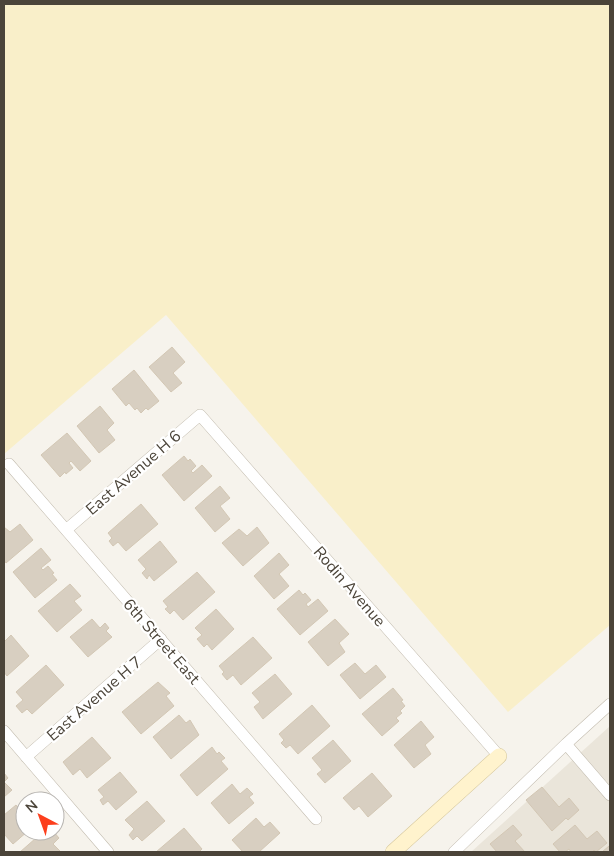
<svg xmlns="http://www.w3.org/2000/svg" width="614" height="856" font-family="'Nunito Sans',sans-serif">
  <rect width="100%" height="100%" fill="#f6f3ec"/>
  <!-- residential -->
  <path fill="#eae5da" d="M 610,726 L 610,852 L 471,852 Z"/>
  <!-- sand -->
  <path fill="#f9efc9" d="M 4,4 L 610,4 L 610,625 L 508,712 L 166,315 L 4,454 Z"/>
  <!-- building -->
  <path fill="#d8cfc1" stroke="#d3c7b4" d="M 172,347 L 185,362 L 173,373 L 182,383 L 171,392 L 149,367 Z
    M 134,370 L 159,401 L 148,410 L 146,408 L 141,413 L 137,408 L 135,410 L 129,403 L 126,406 L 112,389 Z
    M 100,406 L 114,423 L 107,430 L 115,440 L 99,453 L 77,426 Z
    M 67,433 L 91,461 L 80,471 L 71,461 L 69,463 L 73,468 L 66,474 L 65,472 L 60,477 L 41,455 Z
    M 184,456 L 188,461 L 190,459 L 196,466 L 191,471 L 193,473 L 202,465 L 212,476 L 184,501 L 162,475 Z
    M 220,486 L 230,498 L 220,506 L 230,519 L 215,532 L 195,508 Z
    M 141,504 L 158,524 L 126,551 L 118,542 L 113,546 L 109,541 L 112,538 L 108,533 Z
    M 20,524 L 33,540 L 6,563 L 4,560 L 4,527 L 10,532 Z
    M 257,527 L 269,543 L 243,566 L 222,543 L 239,529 L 247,536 Z
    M 160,541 L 177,562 L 154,581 L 149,575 L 147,579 L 142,573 L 146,569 L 138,560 Z
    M 41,548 L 51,560 L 41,568 L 43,570 L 48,566 L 54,573 L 52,574 L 57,580 L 35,598 L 13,572 Z
    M 279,553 L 289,565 L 279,574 L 289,586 L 274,599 L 254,576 Z
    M 197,572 L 215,592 L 183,620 L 174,610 L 170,614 L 165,609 L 168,607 L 163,601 Z
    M 70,584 L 81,596 L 74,601 L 82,610 L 57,632 L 38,611 Z
    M 299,590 L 303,595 L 305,593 L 311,600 L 306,604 L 308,607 L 318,599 L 328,611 L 300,635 L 277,609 Z
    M 216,609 L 234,629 L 212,650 L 207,644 L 204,647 L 197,639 L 202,635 L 195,628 Z
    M 92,619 L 100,628 L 105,623 L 109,628 L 106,631 L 112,637 L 88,657 L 70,637 Z
    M 335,619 L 349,634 L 339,643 L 345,652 L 328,666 L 308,642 Z
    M 11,635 L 29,656 L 7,676 L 4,672 L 4,642 Z
    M 253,637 L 272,658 L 241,685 L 233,675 L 227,680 L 222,674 L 224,672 L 219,666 Z
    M 355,663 L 365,674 L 376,665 L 386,677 L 360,699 L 340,675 Z
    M 46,665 L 64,685 L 32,714 L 27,709 L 22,713 L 16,706 L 23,700 L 16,692 Z
    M 275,674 L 292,694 L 263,719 L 254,707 L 260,702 L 252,693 Z
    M 158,682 L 170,693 L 166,696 L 174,706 L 141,734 L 122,712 Z
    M 393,688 L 403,700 L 401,701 L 405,706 L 400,711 L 402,713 L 396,718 L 399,721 L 382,736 L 362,714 Z
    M 312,705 L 330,726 L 298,754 L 290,745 L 286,748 L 281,743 L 284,740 L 279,734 Z
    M 179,715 L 186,723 L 190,720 L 199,735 L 171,759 L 153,737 Z
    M 421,721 L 434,737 L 425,745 L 431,754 L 414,768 L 394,745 Z
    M 92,737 L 111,758 L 87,778 L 80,769 L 73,775 L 63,762 Z
    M 333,740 L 351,761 L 325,783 L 317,774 L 322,770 L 312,758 Z
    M 212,747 L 217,754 L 219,752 L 225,758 L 221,761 L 228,769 L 197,796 L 180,775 Z
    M 120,772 L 137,792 L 116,810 L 108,801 L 103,805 L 100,800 L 104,797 L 98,790 Z
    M 4,773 L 8,778 L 4,782 L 12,790 L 4,797 Z
    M 372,773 L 392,796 L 368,817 L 359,806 L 354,810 L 343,798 Z
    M 232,784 L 240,794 L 247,788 L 253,794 L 249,797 L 254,803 L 229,824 L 211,803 Z
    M 542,787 L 559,807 L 569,798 L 579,810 L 568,820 L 566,818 L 552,831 L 526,800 Z
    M 147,801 L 165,821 L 142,841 L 137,836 L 133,840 L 129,835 L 134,829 L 125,820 Z
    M 16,805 L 24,814 L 25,813 L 25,831 L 28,831 L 13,844 L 4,834 L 4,815 Z
    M 256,818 L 264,827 L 270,822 L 280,833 L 259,852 L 243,852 L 232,840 Z
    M 513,825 L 522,835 L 515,841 L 525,852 L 497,852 L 490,844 Z
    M 575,825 L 587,839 L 597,831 L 607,843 L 596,852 L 594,850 L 592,852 L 571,852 L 569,849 L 565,852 L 560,852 L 553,844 Z
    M 184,828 L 202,849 L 199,852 L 156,852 Z
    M 44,831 L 53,831 L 59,838 L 53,844 L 61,852 L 20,852 Z
    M 609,846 L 610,852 L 602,852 Z"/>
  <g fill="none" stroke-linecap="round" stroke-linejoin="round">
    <!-- street casing -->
    <g stroke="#c2bbae" stroke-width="12">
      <path id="street" d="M 9,464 L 316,819
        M 66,530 L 200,415 L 499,756
        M 4,731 L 108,852
        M 566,744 L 610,795
        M 26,757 L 161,639
        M 454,852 L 566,744 L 610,704"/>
    </g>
    <!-- secondary casing -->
    <g stroke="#d6c79b" stroke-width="16">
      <path id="secondary" d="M 393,852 L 499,756"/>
    </g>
    <!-- street -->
    <use href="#street" stroke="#fff" stroke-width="11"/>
    <!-- secondary -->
    <use href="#secondary" stroke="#fff3cd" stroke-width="15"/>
  </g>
  <g text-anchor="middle" stroke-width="4.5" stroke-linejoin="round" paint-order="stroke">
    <!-- street labels -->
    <g font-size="16" fill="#4b4439" stroke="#fff">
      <text transform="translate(133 472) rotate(-41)" y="6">East Avenue H 6</text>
      <text transform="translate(350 586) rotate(49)" y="6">Rodin Avenue</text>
      <text transform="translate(162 641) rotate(49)" y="6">6th Street East</text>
      <text transform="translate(94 698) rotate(-41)" y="6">East Avenue H 7</text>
    </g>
  </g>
  <!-- border -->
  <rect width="614" height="856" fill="none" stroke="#4b4439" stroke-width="10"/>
  <!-- north arrow -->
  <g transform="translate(40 816) rotate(319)"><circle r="24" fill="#ffffff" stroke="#b7b4b0"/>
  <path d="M0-4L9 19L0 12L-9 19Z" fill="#fc3f1d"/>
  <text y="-8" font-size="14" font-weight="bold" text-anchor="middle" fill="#4b4439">N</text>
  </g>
</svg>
